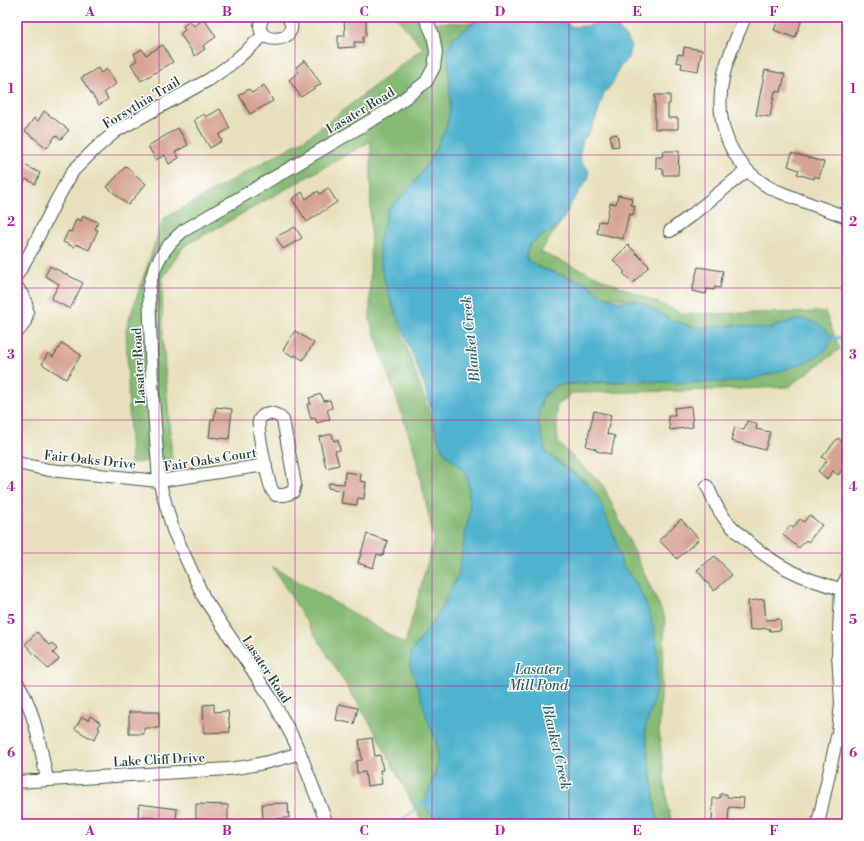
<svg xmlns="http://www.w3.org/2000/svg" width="864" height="841" font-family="'Libre Bodoni',serif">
  <rect width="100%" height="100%" fill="#fff"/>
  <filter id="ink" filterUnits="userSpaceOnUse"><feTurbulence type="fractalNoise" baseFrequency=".025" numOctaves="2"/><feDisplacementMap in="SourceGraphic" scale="8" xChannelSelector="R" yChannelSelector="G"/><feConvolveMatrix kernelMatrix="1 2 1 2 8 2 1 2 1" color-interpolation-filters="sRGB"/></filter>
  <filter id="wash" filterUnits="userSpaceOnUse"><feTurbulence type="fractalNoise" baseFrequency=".012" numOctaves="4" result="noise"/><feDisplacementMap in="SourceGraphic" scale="16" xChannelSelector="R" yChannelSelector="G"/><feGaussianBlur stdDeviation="0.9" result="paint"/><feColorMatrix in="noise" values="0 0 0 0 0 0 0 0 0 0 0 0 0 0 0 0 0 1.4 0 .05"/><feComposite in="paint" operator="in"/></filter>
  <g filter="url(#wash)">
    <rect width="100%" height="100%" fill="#e8e0bc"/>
    <!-- forest -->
    <path fill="#86ba75" stroke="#527c54" d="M 396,17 L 415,17 L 421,22 L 473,23 L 454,37 L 450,108 L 447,125 L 433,155 L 415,182 L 388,210 L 380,262 L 386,287 L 439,442 L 446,453 L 463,470 L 468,482 L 470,511 L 458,575 L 435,620 L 411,652 L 410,666 L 419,689 L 437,744 L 437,768 L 425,800 L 428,812 L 447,824 L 423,824 L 373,728 L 272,566 L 405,644 L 434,539 L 414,450 L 370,321 L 371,141 L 183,247 L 162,280 L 163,342 L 172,459 L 131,463 L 126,329 L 163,219 L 310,136 L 423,48 Z
      M 563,219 L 540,252 L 684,314 L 825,312 L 840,349 L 788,387 L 685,391 L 572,393 L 556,407 L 558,443 L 603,485 L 665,618 L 659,733 L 668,809 L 673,824 L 660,824 L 656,813 L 622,564 L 585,481 L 546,452 L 538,422 L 543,397 L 558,385 L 612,382 L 726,382 L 828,347 L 833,337 L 795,320 L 765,329 L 734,325 L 697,328 L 671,320 L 639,301 L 603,296 L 586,283 L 539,267 L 527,259 L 531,243 L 553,229 Z"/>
    <!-- water -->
    <path fill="#4fb2ce" stroke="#377881" d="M 473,17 L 561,17 L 571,27 L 588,26 L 602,21 L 613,21 L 631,44 L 628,58 L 619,68 L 613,83 L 604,93 L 598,113 L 589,133 L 583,140 L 579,155 L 581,162 L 588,169 L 589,177 L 572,202 L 563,219 L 553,229 L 531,243 L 527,253 L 527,259 L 539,267 L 571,279 L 586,283 L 603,296 L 619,301 L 639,301 L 671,320 L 697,328 L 734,325 L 765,329 L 795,320 L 802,319 L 809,320 L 819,324 L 833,337 L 828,343 L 828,347 L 825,351 L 810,361 L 778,372 L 748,380 L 726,382 L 676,383 L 641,380 L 620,381 L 612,382 L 588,382 L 558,385 L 552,388 L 543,397 L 538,412 L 539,415 L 538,422 L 546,452 L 567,469 L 585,481 L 598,497 L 615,538 L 622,564 L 637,585 L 648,608 L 654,629 L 658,656 L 657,683 L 652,708 L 645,729 L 656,813 L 660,824 L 444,824 L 428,812 L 425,800 L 437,768 L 437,744 L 427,718 L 419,690 L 410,666 L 411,652 L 435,620 L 458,575 L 470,511 L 468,482 L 463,470 L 445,453 L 439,442 L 424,385 L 386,287 L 380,262 L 379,241 L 388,210 L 415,182 L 433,155 L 441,138 L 447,125 L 450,108 L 450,83 L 447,51 L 453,37 L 473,23 Z"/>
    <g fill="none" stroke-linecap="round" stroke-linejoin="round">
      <!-- stream -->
      <path stroke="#4fb2ce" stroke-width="3" d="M 829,338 L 847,337
        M 397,824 L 429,798"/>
    </g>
    <g id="blocks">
      <!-- building -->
      <path fill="#d6a293" d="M 344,17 L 366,17 L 366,36 L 363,36 L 363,42 L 354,42 L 355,47 L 338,48 L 338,36 L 345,36 Z
        M 779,17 L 803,17 L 795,38 L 774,30 Z
        M 204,19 L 216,37 L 203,46 L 205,49 L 195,56 L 180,34 L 185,30 L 183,26 L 190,21 L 194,26 Z
        M 163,45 L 173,62 L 141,81 L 131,64 L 137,60 L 134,54 L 142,49 L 146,55 Z
        M 684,47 L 702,50 L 698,71 L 681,68 L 682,63 L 676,62 L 678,54 L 683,55 Z
        M 305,60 L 321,84 L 301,97 L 289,80 L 299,72 L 296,67 Z
        M 98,68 L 101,73 L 107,69 L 116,84 L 104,92 L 108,99 L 99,105 L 81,78 Z
        M 765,70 L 785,74 L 781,92 L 775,91 L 770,117 L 756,115 Z
        M 264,85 L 273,101 L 250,114 L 239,95 L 249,89 L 252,93 Z
        M 655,95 L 670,95 L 670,104 L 668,104 L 668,118 L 678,118 L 678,129 L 655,129 Z
        M 220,109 L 230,128 L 219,135 L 222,141 L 210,148 L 194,120 L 204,114 L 206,117 Z
        M 44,111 L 69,130 L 61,139 L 56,135 L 47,148 L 25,131 L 34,118 L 38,121 Z
        M 178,128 L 188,145 L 175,152 L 179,158 L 169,164 L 165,155 L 156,160 L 148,146 Z
        M 617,134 L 619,146 L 612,147 L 610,135 Z
        M 663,151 L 679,151 L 678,175 L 663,175 L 663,169 L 656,168 L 656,157 L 662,157 Z
        M 792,153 L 824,162 L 819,178 L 815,176 L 814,179 L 797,174 L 799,170 L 788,166 Z
        M 17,161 L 40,173 L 35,184 L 26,179 L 17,198 Z
        M 126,166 L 146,184 L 128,205 L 107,187 Z
        M 328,188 L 337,202 L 307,222 L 292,199 L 302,192 L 306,199 L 318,191 L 320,194 Z
        M 618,195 L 632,198 L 631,205 L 635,206 L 633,215 L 629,214 L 623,239 L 597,233 L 599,221 L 606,222 L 610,203 L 616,204 Z
        M 83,216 L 98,222 L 95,229 L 98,230 L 89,250 L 76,244 L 74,247 L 63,242 L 68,231 L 71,232 L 76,219 L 81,221 Z
        M 295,227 L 302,238 L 283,249 L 276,237 Z
        M 628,245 L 649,266 L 633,283 L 623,273 L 625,272 L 613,260 Z
        M 50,266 L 83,283 L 70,309 L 51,299 L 59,284 L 45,276 Z
        M 698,267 L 723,271 L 720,288 L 715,287 L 714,290 L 707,289 L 706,294 L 692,291 Z
        M 295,331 L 314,343 L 303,360 L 295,355 L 294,357 L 283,350 Z
        M 62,343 L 81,355 L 66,379 L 42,364 L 48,353 L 53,357 Z
        M 321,394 L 324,401 L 330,400 L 332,408 L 327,410 L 330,419 L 317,423 L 315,418 L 311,419 L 307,404 L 311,404 L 309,398 Z
        M 691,406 L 693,427 L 670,430 L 668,416 L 675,416 L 674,408 Z
        M 216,407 L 232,409 L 229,439 L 209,437 L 211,420 L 214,420 Z
        M 594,411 L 611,415 L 607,434 L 615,436 L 611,454 L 596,451 L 596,449 L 586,446 Z
        M 747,421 L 757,424 L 756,429 L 770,432 L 765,450 L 731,441 L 735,427 L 744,430 Z
        M 332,434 L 334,441 L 338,440 L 340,450 L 335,451 L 339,465 L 326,468 L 319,437 Z
        M 838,438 L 847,446 L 847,464 L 838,475 L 833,471 L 827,479 L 818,471 L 827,461 L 822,457 Z
        M 345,472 L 361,474 L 360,481 L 366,482 L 364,499 L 358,498 L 357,505 L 341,503 L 343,491 L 328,488 L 329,483 L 344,484 Z
        M 809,515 L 822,525 L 808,542 L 806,540 L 799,548 L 783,535 L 790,526 L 793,528 L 800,519 L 804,522 Z
        M 681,519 L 699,539 L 677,559 L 659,540 Z
        M 367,534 L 388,541 L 383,556 L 377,554 L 373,568 L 358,563 Z
        M 715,556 L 732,575 L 714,591 L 697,570 Z
        M 764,599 L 766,620 L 780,619 L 781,630 L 770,631 L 769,628 L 750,630 L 748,601 Z
        M 37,632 L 49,645 L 52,643 L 57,649 L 53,653 L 59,659 L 48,669 L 25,644 Z
        M 214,704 L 214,712 L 228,711 L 230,732 L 204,733 L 203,705 Z
        M 339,704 L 358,708 L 354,724 L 336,720 Z
        M 129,712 L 159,712 L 159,728 L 144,728 L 144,734 L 129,734 Z
        M 90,716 L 101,723 L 98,728 L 100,729 L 94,740 L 75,729 L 82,717 L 88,720 Z
        M 372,738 L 375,756 L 380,755 L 383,770 L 380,770 L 382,784 L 367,786 L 365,772 L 357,773 L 356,761 L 362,760 L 359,740 Z
        M 720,794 L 727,794 L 727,797 L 744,798 L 743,808 L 729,807 L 728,822 L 712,822 L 713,798 L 720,798 Z
        M 288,803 L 289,818 L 263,819 L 262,804 Z
        M 139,804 L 177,809 L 176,821 L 138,816 Z
        M 196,804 L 228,805 L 228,821 L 196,821 Z"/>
    </g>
  </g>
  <g filter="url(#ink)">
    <use href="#blocks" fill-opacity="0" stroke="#3d5548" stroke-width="1"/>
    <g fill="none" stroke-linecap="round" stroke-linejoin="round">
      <!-- minor casing -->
      <g stroke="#3d5548" stroke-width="14">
        <path id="minor" d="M 263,17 C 247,47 305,45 288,17
          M 745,17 C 737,37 727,57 723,78 C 714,122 729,162 767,186 C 773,190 780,192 787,195 C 807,203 827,210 847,217
          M 670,231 L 693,214 L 746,171
          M 17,275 L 31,251 L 56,201 L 73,171 L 95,149 L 116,131 L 210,79 L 231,64 L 264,35
          M 17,287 C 29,303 32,318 17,332
          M 268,413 C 275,414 279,415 283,420 L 295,484 L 293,492 L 284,495 L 276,495 C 275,493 273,492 272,490 C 268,481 257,430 259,421 C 260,417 264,415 268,413 Z
          M 17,463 L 49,470 L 159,481 L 266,465
          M 707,486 C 710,491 712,497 715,503 C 721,516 731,527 742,536 C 771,564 802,579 841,589
          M 17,682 C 34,707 41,750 47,779
          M 17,782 L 228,769 C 253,766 276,761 300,753
          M 327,824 L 300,753 L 291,734 L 271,698 L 204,598 L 173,530 L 159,481 L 152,383 L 149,288 C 154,264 164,247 183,231 L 389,110 L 426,82 L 434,67 L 436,52 L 433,35 L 425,17
          M 818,824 L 838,732 L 841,703 L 838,654 L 841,589 L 847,577"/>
      </g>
      <!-- minor -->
      <use href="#minor" stroke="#fff" stroke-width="12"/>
    </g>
  </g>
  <!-- grid -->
  <path fill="none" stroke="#b5179e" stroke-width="1" stroke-opacity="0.55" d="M 159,17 L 159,824M 295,17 L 295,824M 432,17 L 432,824M 569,17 L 569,824M 705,17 L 705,824M 17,155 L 847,155M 17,288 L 847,288M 17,420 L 847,420M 17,553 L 847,553M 17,686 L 847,686"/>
  <g text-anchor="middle" stroke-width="3" stroke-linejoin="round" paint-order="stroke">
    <!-- street labels -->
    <g font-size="13" fill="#1f3d34" stroke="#fff">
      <text transform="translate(141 102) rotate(-31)" y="5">Forsythia Trail</text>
      <text transform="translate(360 110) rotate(-31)" y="5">Lasater Road</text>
      <text transform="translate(138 366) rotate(-93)" y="5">Lasater Road</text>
      <text transform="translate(90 459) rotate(6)" y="5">Fair Oaks Drive</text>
      <text transform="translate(210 459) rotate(-9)" y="5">Fair Oaks Court</text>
      <text transform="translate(267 669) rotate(57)" y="5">Lasater Road</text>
      <text transform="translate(159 759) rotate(-3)" y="5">Lake Cliff Drive</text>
    </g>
    <!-- water labels -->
    <g font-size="14" font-style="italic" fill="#2d6062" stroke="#fff">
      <text transform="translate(470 339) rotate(-96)" y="5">Blanket Creek</text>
      <text x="538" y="674">Lasater<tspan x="538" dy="16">Mill Pond</tspan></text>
      <text transform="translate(557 747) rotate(77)" y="5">Blanket Creek</text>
    </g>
  </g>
  <!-- margin -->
  <rect width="864" height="841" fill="none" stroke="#fff" stroke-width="44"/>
  <rect x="22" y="22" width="820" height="797" fill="none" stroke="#b5179e" stroke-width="1.5"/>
  <g font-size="13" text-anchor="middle" font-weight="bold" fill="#b5179e">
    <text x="90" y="16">A</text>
    <text x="227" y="16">B</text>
    <text x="364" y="16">C</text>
    <text x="500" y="16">D</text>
    <text x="637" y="16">E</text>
    <text x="774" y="16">F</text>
    <text x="11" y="93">1</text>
    <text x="853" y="93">1</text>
    <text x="11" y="226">2</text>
    <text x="853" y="226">2</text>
    <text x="11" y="359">3</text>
    <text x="853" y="359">3</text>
    <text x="11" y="491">4</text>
    <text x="853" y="491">4</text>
    <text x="11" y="624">5</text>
    <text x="853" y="624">5</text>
    <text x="11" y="757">6</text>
    <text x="853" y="757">6</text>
    <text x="90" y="835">A</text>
    <text x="227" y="835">B</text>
    <text x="364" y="835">C</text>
    <text x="500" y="835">D</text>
    <text x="637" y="835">E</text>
    <text x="774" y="835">F</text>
  </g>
</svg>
